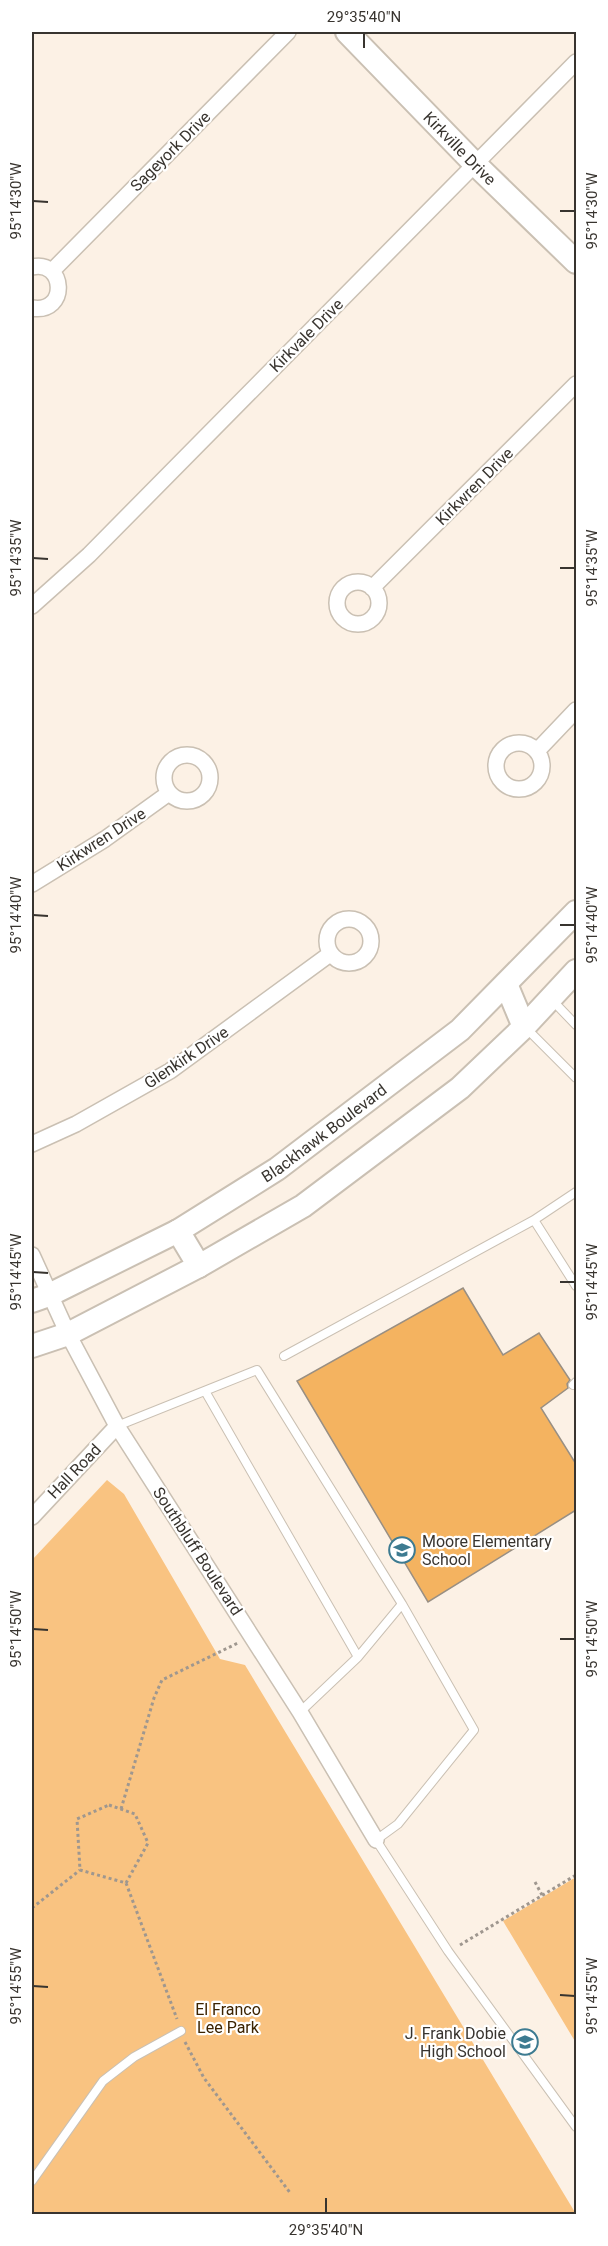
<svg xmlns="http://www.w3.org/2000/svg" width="608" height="2246" font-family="Roboto,sans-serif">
  <rect width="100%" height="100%" fill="#fcf1e5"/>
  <!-- green -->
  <path fill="#f9c381" d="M 107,1480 L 124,1494 L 220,1659 L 245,1665 L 576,2214 L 32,2214 L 32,1560 Z
    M 576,1877 L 576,2043 L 503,1921 Z"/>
  <!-- building -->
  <path fill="#f4b360" stroke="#998f83" stroke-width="1.5" d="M 463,1288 L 503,1355 L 539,1333 L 570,1380 L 567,1384 L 568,1388 L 541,1408 L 576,1464 L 576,1510 L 428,1602 L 297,1381 Z"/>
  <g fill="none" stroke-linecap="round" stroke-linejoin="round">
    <!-- lane casing -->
    <g stroke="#cac0b3" stroke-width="10">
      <path id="lane" d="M 552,1000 L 576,1025
        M 526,1028 L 576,1078
        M 534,1220 L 576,1286
        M 284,1356 L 534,1220 L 576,1192
        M 573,1385 L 576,1382
        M 205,1391 L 358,1657
        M 117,1426 L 257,1370 L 402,1604 L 358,1657 L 300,1712
        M 402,1604 L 474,1730 L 398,1824 L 376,1840 L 448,1951 L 576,2127
        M 32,2181 L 103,2081 L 134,2057 L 181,2031"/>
    </g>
    <!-- street casing -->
    <g stroke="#cac0b3" stroke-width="18">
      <path id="street" d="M 32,267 C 65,259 69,314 32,308
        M 52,271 L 288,32
        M337 603a21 21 0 1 1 42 0a21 21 0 1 1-42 0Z
        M 372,588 L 576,384
        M 32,606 L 89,555 L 576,62
        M496 766a23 23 0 1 1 46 0a23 23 0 1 1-46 0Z
        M 537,751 L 576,710
        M164 778a23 23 0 1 1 46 0a23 23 0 1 1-46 0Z
        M 32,884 L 105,839 L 169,793
        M327 941a22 22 0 1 1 44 0a22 22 0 1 1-44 0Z
        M 32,1144 L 76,1124 L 170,1071 L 330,954
        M 32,1255 L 68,1334 L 117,1426 L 300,1712 L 376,1840
        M 32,1517 L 117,1426"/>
    </g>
    <!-- secondary casing -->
    <g stroke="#cac0b3" stroke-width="26">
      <g id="secondary">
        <path id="s1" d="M 347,32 L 475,164 L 576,262"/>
        <path d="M 506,984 L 524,1027"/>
        <path d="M 178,1231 L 199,1266"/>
        <path id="s2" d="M 32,1301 L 49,1295 L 178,1231 L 277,1169 L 460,1030 L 576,912"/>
        <path d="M 32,1346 L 68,1334 L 199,1266 L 303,1206 L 460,1088 L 524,1027 L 576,971"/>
      </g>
    </g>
    <!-- path -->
    <path stroke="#9f978f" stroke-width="3" stroke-dasharray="3 3" stroke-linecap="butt" d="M 109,1805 L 135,1814 L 148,1843 L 126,1883 L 80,1870 L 77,1819 Z
      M 121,1809 L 154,1698 L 162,1680 L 238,1643
      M 535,1882 L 542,1895
      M 126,1883 L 177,2019
      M 32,1908 L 80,1870
      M 460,1945 L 576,1875
      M 185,2042 L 204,2078 L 291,2194"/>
    <!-- lane -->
    <use href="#lane" stroke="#fff" stroke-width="8"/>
    <!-- street -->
    <use href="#street" stroke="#fff" stroke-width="15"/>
    <!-- secondary -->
    <use href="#secondary" stroke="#fff" stroke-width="22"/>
  </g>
  <!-- ticks -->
  <path fill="none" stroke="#38342f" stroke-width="2" d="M 364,48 L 364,33M 33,201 L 48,202M 560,211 L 575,211M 33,558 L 48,559M 560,568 L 575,568M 33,915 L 48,916M 560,925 L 575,925M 33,1272 L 48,1273M 560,1282 L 575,1282M 33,1629 L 48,1630M 560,1639 L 575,1639M 33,1986 L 48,1987M 560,1995 L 575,1996M 326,2213 L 326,2198"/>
  <!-- icons -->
  <defs>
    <g id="school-ring" transform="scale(1.35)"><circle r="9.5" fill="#fff" stroke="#3d7b91" stroke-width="1.5"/><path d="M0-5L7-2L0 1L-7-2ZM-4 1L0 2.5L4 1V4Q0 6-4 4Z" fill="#3d7b91"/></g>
  </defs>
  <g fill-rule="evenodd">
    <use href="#school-ring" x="402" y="1550"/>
    <use href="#school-ring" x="525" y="2042"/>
  </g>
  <g text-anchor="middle" stroke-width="4.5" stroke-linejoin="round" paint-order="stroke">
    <!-- street labels -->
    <g font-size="16" fill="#38342f" stroke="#fff">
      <text dy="6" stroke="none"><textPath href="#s1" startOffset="162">Kirkville Drive</textPath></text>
      <text transform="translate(170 151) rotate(-45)" y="6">Sageyork Drive</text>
      <text transform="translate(306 335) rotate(-45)" y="6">Kirkvale Drive</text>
      <text transform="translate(474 486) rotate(-45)" y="6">Kirkwren Drive</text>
      <text transform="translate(101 839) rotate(-33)" y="6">Kirkwren Drive</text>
      <text transform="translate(186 1057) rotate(-34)" y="6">Glenkirk Drive</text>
      <text dy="6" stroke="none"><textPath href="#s2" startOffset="338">Blackhawk Boulevard</textPath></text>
      <text transform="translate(74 1471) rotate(-46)" y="6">Hall Road</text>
      <text transform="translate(198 1551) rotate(57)" y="6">Southbluff Boulevard</text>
    </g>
    <!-- poi labels -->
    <g font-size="16" fill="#38342f" stroke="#fff" text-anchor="start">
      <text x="422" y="1547">Moore Elementary<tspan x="422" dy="18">School</tspan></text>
      <text x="506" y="2039" text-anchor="end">J. Frank Dobie<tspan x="506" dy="18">High School</tspan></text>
    </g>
    <!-- park labels -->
    <g font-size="16" fill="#3c2300" stroke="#fff">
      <text x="228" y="2015">El Franco<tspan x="228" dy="18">Lee Park</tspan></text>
    </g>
  </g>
  <!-- border -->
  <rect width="608" height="2246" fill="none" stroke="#ffffff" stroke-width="66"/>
  <rect x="33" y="33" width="542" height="2180" fill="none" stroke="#38342f" stroke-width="2"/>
  <g font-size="15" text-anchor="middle" fill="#38342f">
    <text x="364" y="22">29°35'40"N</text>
    <text transform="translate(16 201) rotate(-90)" y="5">95°14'30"W</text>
    <text transform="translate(592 211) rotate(-90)" y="5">95°14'30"W</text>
    <text transform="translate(16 558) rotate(-90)" y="5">95°14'35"W</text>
    <text transform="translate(592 568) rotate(-90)" y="5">95°14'35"W</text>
    <text transform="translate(16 915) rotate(-90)" y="5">95°14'40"W</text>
    <text transform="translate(592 925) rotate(-90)" y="5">95°14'40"W</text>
    <text transform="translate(16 1272) rotate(-90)" y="5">95°14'45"W</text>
    <text transform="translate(592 1282) rotate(-90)" y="5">95°14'45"W</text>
    <text transform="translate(16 1629) rotate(-90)" y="5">95°14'50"W</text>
    <text transform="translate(592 1639) rotate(-90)" y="5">95°14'50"W</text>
    <text transform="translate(16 1986) rotate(-90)" y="5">95°14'55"W</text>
    <text transform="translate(592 1996) rotate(-90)" y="5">95°14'55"W</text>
    <text x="326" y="2235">29°35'40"N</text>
  </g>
</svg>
